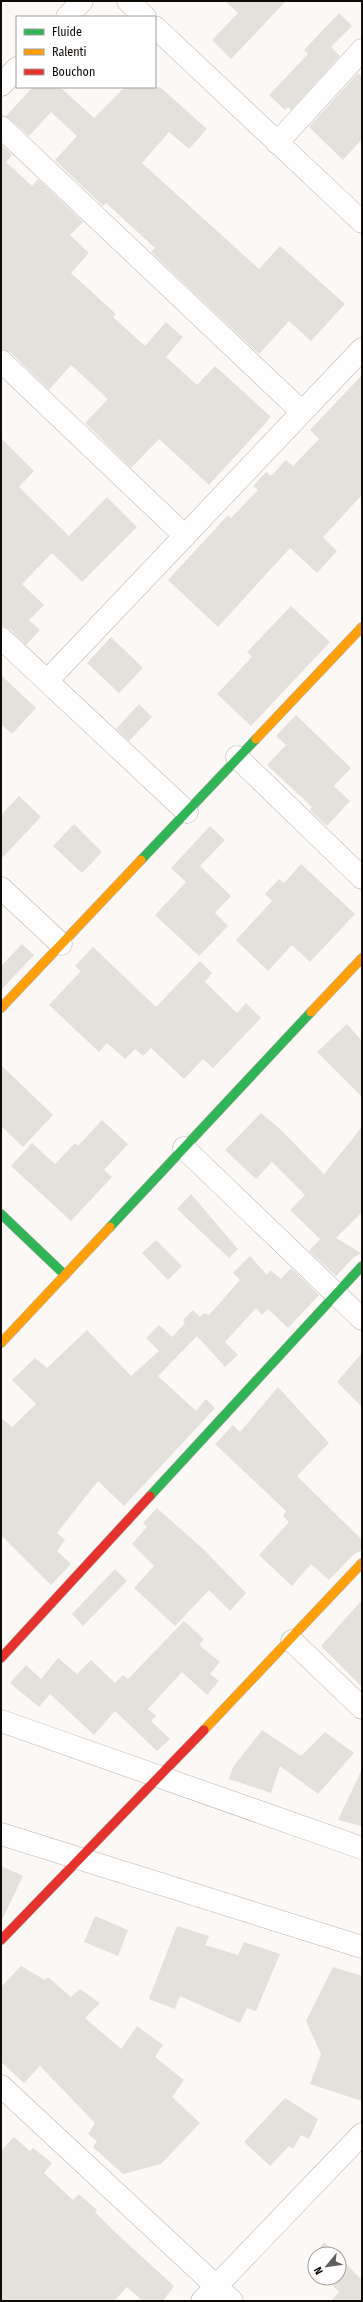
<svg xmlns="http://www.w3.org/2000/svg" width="363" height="2302" font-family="'Fira Sans Condensed',sans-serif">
  <rect width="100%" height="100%" fill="#fbf8f6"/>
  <!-- building -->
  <path fill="#e4e0dc" d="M 225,1 L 286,1 L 231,59 L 212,40 L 238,13 Z
    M 339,13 L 352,26 L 331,47 L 340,56 L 291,110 L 288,107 L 285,110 L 269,95 L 308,54 L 304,50 Z
    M 358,73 L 362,77 L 362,139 L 343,160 L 309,127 Z
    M 33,87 L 60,87 L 94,118 L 125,87 L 160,87 L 207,129 L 189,149 L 169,132 L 142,163 L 259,269 L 280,246 L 345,304 L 311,341 L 289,321 L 259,354 L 151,252 L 155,248 L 106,203 L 103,206 L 55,160 L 77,136 L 51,112 L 29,136 L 6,116 Z
    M 1,144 L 12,155 L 6,162 L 32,186 L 38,179 L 83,222 L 70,235 L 89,253 L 71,273 L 116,314 L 113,317 L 145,346 L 166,322 L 183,337 L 166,357 L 197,385 L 215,366 L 271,417 L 209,485 L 159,439 L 131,468 L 85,423 L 108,399 L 71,365 L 49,390 L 10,352 L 1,349 Z
    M 362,375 L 362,495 L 323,537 L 337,551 L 317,573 L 290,548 L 218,627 L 168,580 L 228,515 L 231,518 L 258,490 L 253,486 L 266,472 L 271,476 L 286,460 L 293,466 L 319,439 L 310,430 Z
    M 1,438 L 34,471 L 19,487 L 69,536 L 107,497 L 137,527 L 82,582 L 52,553 L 22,584 L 44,605 L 29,620 L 40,630 L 26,645 L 10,629 L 1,625 Z
    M 291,606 L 330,642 L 251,726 L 217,694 L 252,657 L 247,652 Z
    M 111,637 L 143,668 L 119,693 L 87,663 Z
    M 1,675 L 36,708 L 12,734 L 1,724 Z
    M 139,704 L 152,717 L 129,741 L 116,729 Z
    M 296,715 L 351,768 L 334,786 L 350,801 L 327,826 L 310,810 L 312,807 L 267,765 L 286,745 L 276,736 Z
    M 19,796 L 41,817 L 1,859 L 1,815 Z
    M 74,824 L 102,852 L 82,873 L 53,846 Z
    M 210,826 L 225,840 L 200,866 L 231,896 L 215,913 L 228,926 L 199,956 L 155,915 L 186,882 L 171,868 Z
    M 301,864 L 355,914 L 310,962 L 292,945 L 268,971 L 236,940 L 272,901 L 265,894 L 279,879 L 284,883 Z
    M 22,944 L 34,955 L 1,990 L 1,966 Z
    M 93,947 L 156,1007 L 200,961 L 212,973 L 205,982 L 237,1013 L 246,1003 L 261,1018 L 213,1068 L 203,1059 L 184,1079 L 151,1048 L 143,1056 L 135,1049 L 125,1059 L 107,1043 L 99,1052 L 49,1005 L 81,971 L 75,966 Z
    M 347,1024 L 362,1041 L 362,1097 L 317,1052 Z
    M 1,1065 L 53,1115 L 23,1147 L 1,1126 Z
    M 261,1113 L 280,1129 L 324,1174 L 362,1127 L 362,1212 L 336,1238 L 361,1253 L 353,1258 L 336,1276 L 309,1251 L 320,1239 L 290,1210 L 305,1195 L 272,1162 L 256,1179 L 225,1150 Z
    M 102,1120 L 128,1144 L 104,1170 L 112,1177 L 71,1221 L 11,1166 L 32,1143 L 55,1164 L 75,1143 L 78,1146 Z
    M 191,1194 L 238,1249 L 229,1258 L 177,1209 Z
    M 156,1240 L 182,1266 L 168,1280 L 142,1253 Z
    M 250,1256 L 267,1275 L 270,1270 L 281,1279 L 291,1268 L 319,1295 L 288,1328 L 268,1309 L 262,1315 L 256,1308 L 225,1342 L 238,1355 L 225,1367 L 197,1336 L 158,1376 L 196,1411 L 206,1399 L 215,1408 L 124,1506 L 98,1481 L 57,1533 L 65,1540 L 57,1551 L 71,1564 L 51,1585 L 1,1535 L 1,1418 L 12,1427 L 36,1404 L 12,1380 L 35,1358 L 47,1368 L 87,1330 L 131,1376 L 159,1351 L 146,1338 L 159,1325 L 172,1337 L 185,1323 L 183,1320 L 193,1310 L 200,1317 L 204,1313 L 209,1315 L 240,1280 L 233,1273 Z
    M 362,1353 L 362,1407 L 337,1382 Z
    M 278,1387 L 329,1443 L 297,1476 L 362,1540 L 362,1550 L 353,1555 L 329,1580 L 311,1564 L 292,1586 L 259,1555 L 289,1522 L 283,1516 L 286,1511 L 215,1444 L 233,1425 L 240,1432 Z
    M 157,1508 L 203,1549 L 246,1593 L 230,1611 L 209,1590 L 175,1626 L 134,1588 L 154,1566 L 132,1544 L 147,1527 L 143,1523 Z
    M 115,1569 L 127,1581 L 83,1626 L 72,1614 Z
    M 362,1600 L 362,1687 L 321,1646 Z
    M 184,1621 L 204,1639 L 199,1645 L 220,1662 L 210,1674 L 219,1681 L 207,1695 L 182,1672 L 148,1709 L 156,1716 L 151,1721 L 170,1739 L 157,1751 L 115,1711 L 94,1735 L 50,1694 L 39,1707 L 10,1683 L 26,1665 L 41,1679 L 58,1658 L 77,1674 L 91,1660 L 115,1683 L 123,1675 L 128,1679 Z
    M 262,1730 L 301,1756 L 325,1732 L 354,1753 L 318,1794 L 280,1766 L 271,1793 L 229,1779 L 233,1767 Z
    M 362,1769 L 362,1826 L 338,1820 Z
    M 1,1866 L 23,1876 L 1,1922 Z
    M 95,1916 L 128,1930 L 118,1956 L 84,1942 Z
    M 177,1926 L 209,1936 L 205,1945 L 238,1955 L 244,1942 L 280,1954 L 256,2011 L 247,2008 L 240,2023 L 180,1996 L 175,2009 L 149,1999 Z
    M 21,1966 L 45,1980 L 48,1977 L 71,1997 L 80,1989 L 100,2003 L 85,2018 L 121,2049 L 137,2026 L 163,2045 L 155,2057 L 184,2080 L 172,2097 L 200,2123 L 161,2164 L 123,2174 L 93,2147 L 97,2141 L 88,2134 L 95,2123 L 40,2066 L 24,2083 L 1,2062 L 1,1987 Z
    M 333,1967 L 362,1976 L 362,2101 L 310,2084 L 321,2054 L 306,2021 Z
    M 285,2098 L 318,2119 L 309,2139 L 301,2135 L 293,2149 L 289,2146 L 270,2166 L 244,2142 Z
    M 14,2137 L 30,2151 L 33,2148 L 52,2163 L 44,2173 L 73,2200 L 79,2194 L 97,2210 L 95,2212 L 117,2234 L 174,2286 L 163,2301 L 143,2301 L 127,2287 L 114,2301 L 1,2301 L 1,2151 Z
    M 324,2242 L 336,2254 L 315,2254 Z
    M 339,2257 L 362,2280 L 362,2301 L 331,2301 L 339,2292 L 325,2278 L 339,2278 Z"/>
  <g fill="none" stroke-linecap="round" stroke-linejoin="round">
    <!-- street casing -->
    <g stroke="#b7b4b1" stroke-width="23">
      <path id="street" d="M 128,1 L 145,17
        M 67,17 L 82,1
        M 155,27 L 362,222
        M 1,85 L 17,68
        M 1,127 L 302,412
        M 277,143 L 362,50
        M 1,361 L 185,536
        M 1,638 L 187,812
        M 47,681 L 362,349
        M 237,757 L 362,878
        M 1,888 L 61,944
        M 184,1148 L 362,1319
        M 292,1641 L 362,1708
        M 1,1721 L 362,1848
        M 1,1834 L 362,1947
        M 1,2086 L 232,2301
        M 202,2301 L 362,2134"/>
    </g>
    <!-- fast casing -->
    <g stroke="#b7b4b1" stroke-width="10">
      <path id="fast" d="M 141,860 L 256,739
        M 1,1214 L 65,1275
        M 110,1227 L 311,1012
        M 150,1496 L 362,1266"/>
    </g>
    <!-- slow casing -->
    <g stroke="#b7b4b1" stroke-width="10">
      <path id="slow" d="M 256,739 L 362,627
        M 1,1008 L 141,860
        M 311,1012 L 362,958
        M 1,1343 L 110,1227
        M 204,1730 L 362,1563"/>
    </g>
    <!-- jam casing -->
    <g stroke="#b7b4b1" stroke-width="10">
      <path id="jam" d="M 1,1658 L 150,1496
        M 1,1940 L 204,1730"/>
    </g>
    <!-- street -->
    <use href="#street" stroke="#fefefe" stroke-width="22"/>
    <!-- fast -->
    <use href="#fast" stroke="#30b455" stroke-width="9"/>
    <!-- slow -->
    <use href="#slow" stroke="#ff9f0a" stroke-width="9"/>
    <!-- jam -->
    <use href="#jam" stroke="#e5322d" stroke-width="9"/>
  </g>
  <!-- border -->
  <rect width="363" height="2302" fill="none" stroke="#0f0b07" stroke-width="4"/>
  <!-- legend -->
  <rect x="16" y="16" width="140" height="72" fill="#ffffff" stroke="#9f9d9c"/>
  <rect x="24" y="29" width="20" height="6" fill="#30b455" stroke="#9f9d9c"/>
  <text x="52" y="36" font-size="12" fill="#0f0b07">Fluide</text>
  <rect x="24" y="49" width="20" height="6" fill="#ff9f0a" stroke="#9f9d9c"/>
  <text x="52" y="56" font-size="12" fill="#0f0b07">Ralenti</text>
  <rect x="24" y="69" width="20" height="6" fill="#e5322d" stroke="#9f9d9c"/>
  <text x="52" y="76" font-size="12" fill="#0f0b07">Bouchon</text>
  <!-- north arrow -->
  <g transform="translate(327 2266) rotate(241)"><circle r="19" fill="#ffffff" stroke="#9f9d9c"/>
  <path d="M0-3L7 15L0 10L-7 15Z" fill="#625e5b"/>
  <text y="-6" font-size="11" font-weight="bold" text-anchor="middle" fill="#0f0b07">N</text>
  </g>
</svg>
